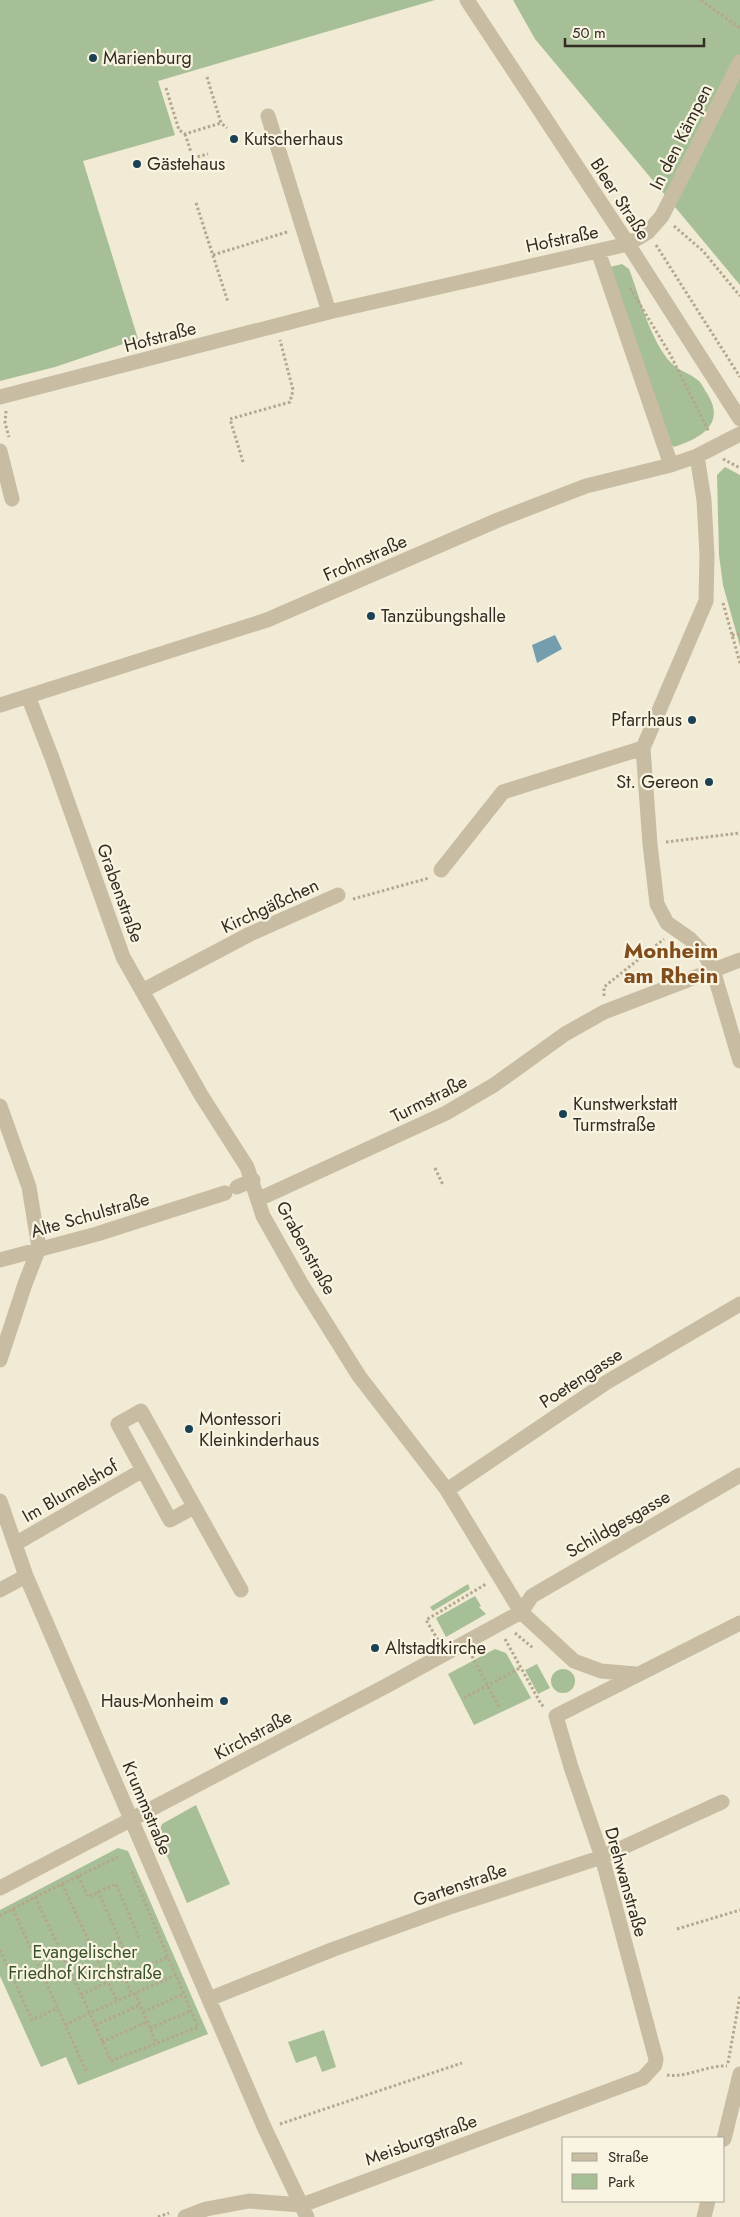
<svg xmlns="http://www.w3.org/2000/svg" width="740" height="2217" font-family="Jost,sans-serif">
  <rect width="100%" height="100%" fill="#f1ead5"/>
  <!-- green -->
  <path fill="#a7bf96" d="M 0,0 L 435,0 L 158,81 L 175,135 L 83,161 L 138,339 L 55,367 L 0,381 Z
    M 513,0 L 740,0 L 740,285 L 535,39 Z
    M 622,264 L 629,269 C 641,300 649,338 671,363 C 679,371 692,374 700,382 C 703,386 705,391 708,395 C 726,425 699,439 674,447 L 667,440 L 610,267 Z
    M 725,467 L 740,475 L 740,646 L 723,585 L 719,555 L 717,475 Z
    M 468,1584 L 470,1589 L 433,1611 L 430,1607 Z
    M 475,1596 L 481,1606 L 479,1607 L 486,1614 L 446,1637 L 436,1618 Z
    M 495,1649 L 506,1653 L 531,1698 L 474,1725 L 448,1674 Z
    M 537,1664 L 550,1688 L 538,1694 L 525,1670 Z
    M551 1681a12 12 0 1 1 24 0a12 12 0 1 1-24 0Z
    M 196,1805 L 230,1884 L 187,1903 L 158,1835 L 162,1824 Z
    M 118,1848 L 128,1851 L 208,2034 L 78,2085 L 66,2057 L 41,2067 L 0,1976 L 0,1910 Z
    M 324,2030 L 336,2067 L 322,2072 L 316,2056 L 296,2063 L 288,2042 Z"/>
  <!-- water -->
  <path fill="#749eae" d="M 555,635 L 562,649 L 537,663 L 532,645 Z"/>
  <g fill="none" stroke-linecap="round" stroke-linejoin="round">
    <!-- path -->
    <path stroke="#b4a78c" stroke-width="3" stroke-dasharray="2.5 2.5" stroke-linecap="butt" d="M 701,0 L 740,28
      M 207,77 L 221,123 L 227,128
      M 166,88 L 179,130 L 185,134 L 221,123
      M 185,134 L 193,158 L 208,154
      M 196,203 L 228,302
      M 674,226 L 703,251 L 740,296
      M 656,245 L 740,377
      M 213,255 L 287,232
      M 630,288 L 670,354 L 709,432
      M 6,411 L 5,423 L 9,437
      M 723,459 L 740,468
      M 243,462 L 230,419 L 290,402 L 293,390 L 280,340
      M 723,603 L 740,663
      M 732,635 L 740,634
      M 666,842 L 740,833
      M 353,899 L 429,878
      M 604,996 L 604,987 L 664,939
      M 435,1168 L 443,1185
      M 515,1633 L 533,1648
      M 505,1639 L 541,1704 L 544,1707
      M 438,1640 L 426,1620 L 486,1584
      M 472,1656 L 500,1709
      M 464,1698 L 520,1668
      M 78,1876 L 88,1897 L 116,1884 L 139,1938
      M 62,1884 L 117,2001
      M 98,1891 L 126,1954 L 116,1958 L 132,1995
      M 35,1897 L 118,1857
      M 13,1909 L 86,2071
      M 0,1916 L 35,1897 L 90,2013 L 176,1975
      M 677,1929 L 740,1910
      M 0,1950 L 32,2020 L 58,2008
      M 123,1976 L 168,1957
      M 135,1993 L 156,2043
      M 81,1995 L 108,1982
      M 143,2012 L 184,1994
      M 65,2025 L 90,2013 L 111,2061 L 198,2027 L 131,1870
      M 95,2025 L 140,2005
      M 150,2028 L 191,2011
      M 102,2042 L 147,2022
      M 728,2063 L 740,1996
      M 667,2075 C 687,2078 707,2065 727,2066
      M 280,2124 L 462,2063
      M 158,2217 L 169,2213"/>
    <!-- minor -->
    <path stroke="#c8bda2" stroke-width="15" d="M 467,0 L 628,244 L 740,419
      M 268,116 L 329,312
      M 598,251 L 671,465
      M 0,397 L 329,312 L 628,244 L 648,232 L 662,216 L 740,62
      M 0,451 L 12,499
      M 697,456 L 704,500 L 707,555 L 706,601 L 643,748 L 650,844 L 657,904 L 667,923 L 690,939 L 704,953 L 713,970 L 740,1061
      M 28,696 L 52,758 L 123,957 L 201,1095 L 247,1167 L 263,1216 L 302,1285 L 359,1376 L 447,1490 L 521,1612 L 574,1661 L 601,1671 L 636,1674
      M 0,705 L 267,620 L 498,520 L 586,486 L 671,465 L 697,456 L 740,434
      M 441,870 L 503,792 L 643,748
      M 142,991 L 250,934 L 338,895
      M 0,1106 L 29,1187 L 39,1248 L 25,1284 L 0,1360
      M 237,1187 L 253,1180
      M 259,1199 L 446,1113 L 494,1085 L 565,1034 L 604,1012 L 740,960
      M 0,1260 L 97,1234 L 225,1193
      M 447,1490 L 607,1382 L 740,1304
      M 0,1501 L 26,1576 L 265,2129 L 307,2217
      M 194,1507 L 170,1520 L 118,1424 L 141,1411 L 241,1590
      M 15,1544 L 143,1470
      M 0,1590 L 26,1576
      M 0,1888 L 388,1685 L 521,1612 L 532,1596 L 740,1475
      M 209,1999 L 334,1949 L 447,1908 L 602,1857 L 722,1802
      M 724,2139 L 740,2074
      M 185,2217 L 206,2209 L 249,2201 L 302,2205 L 643,2078 L 655,2065 L 656,2059 L 602,1857 L 571,1767 L 556,1716 L 740,1623
      M 704,2217 L 708,2201"/>
  </g>
  <!-- markers -->
  <g fill="#1a4254" stroke="#f9f4e1" stroke-width="2">
    <circle cx="93" cy="58" r="5"/>
    <circle cx="234" cy="139" r="5"/>
    <circle cx="137" cy="164" r="5"/>
    <circle cx="371" cy="616" r="5"/>
    <circle cx="692" cy="720" r="5"/>
    <circle cx="709" cy="782" r="5"/>
    <circle cx="563" cy="1114" r="5"/>
    <circle cx="189" cy="1429" r="5"/>
    <circle cx="375" cy="1648" r="5"/>
    <circle cx="224" cy="1701" r="5"/>
  </g>
  <g text-anchor="middle" stroke-width="4.5" stroke-linejoin="round" paint-order="stroke">
    <!-- poi labels -->
    <g font-size="18" fill="#332c24" stroke="#f9f4e1" text-anchor="start">
      <text x="103" y="64">Marienburg</text>
      <text x="244" y="145">Kutscherhaus</text>
      <text x="147" y="170">Gästehaus</text>
      <text x="381" y="622">Tanzübungshalle</text>
      <text x="682" y="726" text-anchor="end">Pfarrhaus</text>
      <text x="699" y="788" text-anchor="end">St. Gereon</text>
      <text x="573" y="1110">Kunstwerkstatt<tspan x="573" dy="21">Turmstraße</tspan></text>
      <text x="199" y="1425">Montessori<tspan x="199" dy="21">Kleinkinderhaus</tspan></text>
      <text x="385" y="1654">Altstadtkirche</text>
      <text x="214" y="1707" text-anchor="end">Haus-Monheim</text>
    </g>
    <!-- street labels -->
    <g font-size="18" fill="#332c24" stroke="#f9f4e1">
      <text transform="translate(681 137) rotate(-63)" y="6">In den Kämpen</text>
      <text transform="translate(620 199) rotate(57)" y="6">Bleer Straße</text>
      <text transform="translate(562 239) rotate(-12)" y="6">Hofstraße</text>
      <text transform="translate(160 337) rotate(-15)" y="6">Hofstraße</text>
      <text transform="translate(365 558) rotate(-24)" y="6">Frohnstraße</text>
      <text transform="translate(120 893) rotate(70)" y="6">Grabenstraße</text>
      <text transform="translate(270 906) rotate(-25)" y="6">Kirchgäßchen</text>
      <text transform="translate(429 1099) rotate(-27)" y="6">Turmstraße</text>
      <text transform="translate(90 1215) rotate(-16)" y="6">Alte Schulstraße</text>
      <text transform="translate(306 1248) rotate(61)" y="6">Grabenstraße</text>
      <text transform="translate(581 1378) rotate(-33)" y="6">Poetengasse</text>
      <text transform="translate(70 1491) rotate(-30)" y="6">Im Blumelshof</text>
      <text transform="translate(618 1524) rotate(-30)" y="6">Schildgesgasse</text>
      <text transform="translate(253 1735) rotate(-28)" y="6">Kirchstraße</text>
      <text transform="translate(147 1808) rotate(67)" y="6">Krummstraße</text>
      <text transform="translate(626 1882) rotate(74)" y="6">Drehwanstraße</text>
      <text transform="translate(460 1885) rotate(-19)" y="6">Gartenstraße</text>
      <text transform="translate(421 2140) rotate(-20)" y="6">Meisburgstraße</text>
    </g>
    <!-- park labels -->
    <g font-size="18" fill="#385128" stroke="#f9f4e1">
      <text x="85" y="1958">Evangelischer<tspan x="85" dy="21">Friedhof Kirchstraße</tspan></text>
    </g>
    <!-- district labels -->
    <g font-size="22" font-weight="bold" fill="#824d1d" stroke="#f9f4e1">
      <text x="671" y="958">Monheim<tspan x="671" dy="25">am Rhein</tspan></text>
    </g>
  </g>
  <!-- legend -->
  <rect x="562" y="2137" width="162" height="65" fill="#f9f4e1" stroke="#aaa495"/>
  <rect x="572" y="2153" width="25" height="8" fill="#c8bda2" stroke="#aaa495"/>
  <text x="608" y="2162" font-size="15" fill="#332c24">Straße</text>
  <rect x="572" y="2174" width="25" height="15" fill="#a7bf96" stroke="#aaa495"/>
  <text x="608" y="2187" font-size="15" fill="#332c24">Park</text>
  <!-- scale -->
  <path d="M565 38v8h139v-8" fill="none" stroke="#332c24" stroke-width="2.5"/>
  <text x="572" y="38" font-size="15" fill="#332c24" stroke="#f9f4e1" stroke-width="4" paint-order="stroke">50 m</text>
</svg>
